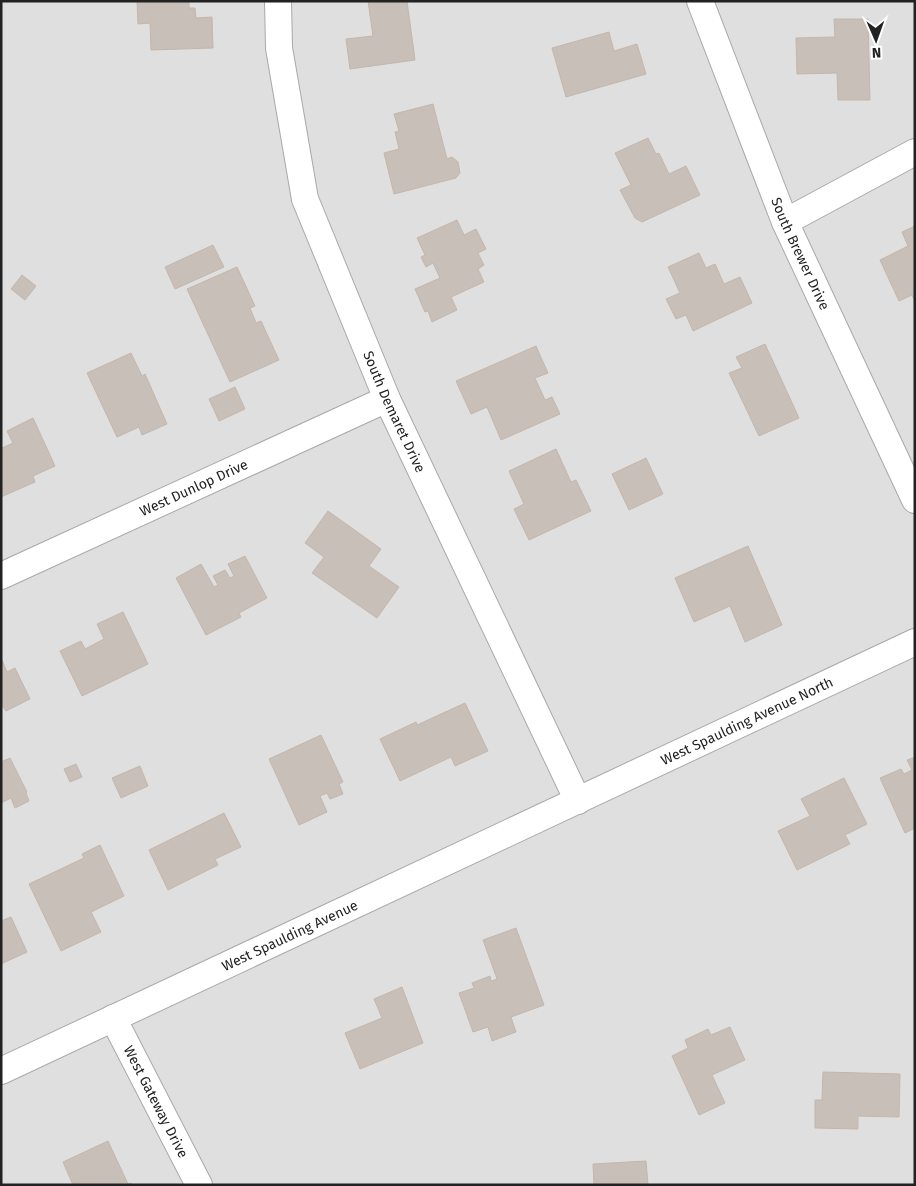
<svg xmlns="http://www.w3.org/2000/svg" width="916" height="1186" font-family="'Fira Sans',sans-serif">
  <rect width="100%" height="100%" fill="#f2efe9"/>
  <!-- residential -->
  <path fill="#e0dfdf" d="M 1,1 L 915,1 L 915,1185 L 1,1185 Z"/>
  <!-- building -->
  <path fill="#c7bfb8" stroke="#c4b6ab" d="M 137,1 L 189,1 L 189,8 L 195,8 L 196,18 L 212,17 L 213,48 L 151,50 L 150,23 L 138,24 Z
    M 368,1 L 407,1 L 415,60 L 350,69 L 346,39 L 373,36 Z
    M 834,19 L 868,19 L 870,100 L 838,100 L 837,73 L 797,74 L 796,38 L 835,37 Z
    M 609,32 L 614,51 L 637,44 L 646,74 L 566,97 L 552,48 Z
    M 433,104 L 447,159 L 452,157 L 458,162 L 460,173 L 456,178 L 394,194 L 384,153 L 399,149 L 395,132 L 399,131 L 394,114 Z
    M 648,138 L 656,154 L 659,153 L 669,174 L 686,166 L 700,195 L 642,222 L 635,218 L 620,190 L 631,185 L 615,153 Z
    M 457,220 L 464,235 L 476,229 L 486,249 L 478,253 L 484,265 L 478,269 L 484,282 L 451,297 L 457,310 L 432,322 L 428,311 L 425,312 L 415,289 L 440,278 L 433,263 L 426,267 L 421,257 L 425,255 L 417,238 Z
    M 915,226 L 915,302 L 912,295 L 899,301 L 880,260 L 908,246 L 902,232 Z
    M 213,245 L 224,267 L 175,289 L 165,267 Z
    M 699,253 L 706,268 L 715,264 L 724,284 L 740,277 L 752,303 L 693,331 L 686,315 L 676,319 L 666,299 L 680,293 L 668,267 Z
    M 237,267 L 255,306 L 250,308 L 256,323 L 261,321 L 279,360 L 230,382 L 187,289 Z
    M 22,275 L 36,286 L 25,300 L 11,289 Z
    M 765,344 L 799,418 L 759,436 L 729,373 L 742,368 L 736,357 Z
    M 536,346 L 548,373 L 535,378 L 545,400 L 552,397 L 560,414 L 501,440 L 487,407 L 471,414 L 456,381 Z
    M 131,353 L 142,376 L 145,374 L 167,424 L 142,435 L 139,427 L 117,437 L 87,373 Z
    M 235,387 L 245,409 L 219,421 L 209,399 Z
    M 33,418 L 55,466 L 33,476 L 35,482 L 1,497 L 1,451 L 3,450 L 2,448 L 13,443 L 7,431 Z
    M 556,449 L 571,482 L 576,480 L 591,511 L 529,540 L 514,509 L 524,504 L 509,471 Z
    M 646,458 L 663,494 L 629,510 L 612,474 Z
    M 328,511 L 381,549 L 369,566 L 399,587 L 377,618 L 312,573 L 324,557 L 305,543 Z
    M 748,546 L 782,625 L 745,642 L 730,606 L 694,622 L 675,578 Z
    M 245,556 L 267,598 L 239,613 L 241,617 L 206,635 L 176,578 L 201,564 L 214,587 L 218,585 L 213,576 L 225,570 L 230,578 L 234,576 L 228,564 Z
    M 123,612 L 148,664 L 82,696 L 60,651 L 81,641 L 85,649 L 104,639 L 97,624 Z
    M 2,660 L 7,672 L 15,668 L 30,699 L 6,711 L 1,704 Z
    M 465,703 L 488,751 L 455,766 L 451,757 L 400,781 L 380,739 L 416,722 L 417,725 Z
    M 321,735 L 343,782 L 339,784 L 343,794 L 330,799 L 327,793 L 320,796 L 327,812 L 299,825 L 269,759 Z
    M 915,757 L 915,828 L 905,833 L 880,778 L 901,769 L 904,774 L 912,770 L 907,760 Z
    M 10,758 L 27,792 L 26,793 L 29,801 L 15,808 L 11,798 L 1,803 L 1,762 Z
    M 76,764 L 82,777 L 70,782 L 64,769 Z
    M 140,766 L 148,786 L 121,798 L 112,778 Z
    M 844,778 L 867,824 L 845,835 L 850,844 L 797,870 L 778,831 L 810,816 L 801,799 Z
    M 224,813 L 241,847 L 215,859 L 218,865 L 168,890 L 149,850 Z
    M 100,845 L 124,896 L 91,912 L 101,932 L 61,951 L 29,884 L 84,858 L 82,854 Z
    M 11,917 L 27,952 L 1,964 L 1,921 Z
    M 516,928 L 544,1005 L 511,1017 L 516,1032 L 492,1041 L 488,1027 L 473,1032 L 459,993 L 474,988 L 472,983 L 490,976 L 491,981 L 497,979 L 483,940 Z
    M 402,987 L 423,1043 L 360,1069 L 345,1033 L 382,1018 L 374,999 Z
    M 730,1027 L 745,1060 L 712,1075 L 725,1103 L 699,1115 L 672,1056 L 688,1048 L 685,1040 L 708,1029 L 711,1035 Z
    M 823,1072 L 900,1074 L 899,1117 L 858,1116 L 858,1129 L 815,1128 L 815,1100 L 822,1100 Z
    M 108,1141 L 128,1184 L 131,1183 L 132,1185 L 73,1185 L 63,1162 Z
    M 646,1161 L 648,1185 L 594,1185 L 593,1164 Z"/>
  <g fill="none" stroke-linecap="round" stroke-linejoin="round">
    <!-- minor casing -->
    <g stroke="#a9a9a9" stroke-width="28">
      <g id="minor">
        <path id="s1" d="M 278,1 L 279,48 L 305,199 L 387,399 L 578,801"/>
        <path id="s2" d="M 700,1 L 785,222 L 915,500"/>
        <path d="M 785,222 L 915,152"/>
        <path id="s3" d="M 1,576 L 387,399"/>
        <path id="s4" d="M 113,1018 L 199,1185"/>
        <path id="s5" d="M 1,1071 L 915,642"/>
      </g>
    </g>
    <!-- minor -->
    <use href="#minor" stroke="#fff" stroke-width="26"/>
  </g>
  <g text-anchor="middle" stroke-width="5" stroke-linejoin="round" paint-order="stroke">
    <!-- street labels -->
    <g font-size="14" fill="#222" stroke="#fff">
      <text dy="5" stroke="none"><textPath href="#s2" startOffset="272">South Brewer Drive</textPath></text>
      <text dy="5" stroke="none"><textPath href="#s1" startOffset="431">South Demaret Drive</textPath></text>
      <text dy="5" stroke="none"><textPath href="#s3" startOffset="212">West Dunlop Drive</textPath></text>
      <text dy="5" stroke="none"><textPath href="#s5" startOffset="824">West Spaulding Avenue North</textPath></text>
      <text dy="5" stroke="none"><textPath href="#s5" startOffset="319">West Spaulding Avenue</textPath></text>
      <text dy="5" stroke="none"><textPath href="#s4" startOffset="94">West Gateway Drive</textPath></text>
    </g>
  </g>
  <!-- border -->
  <rect width="916" height="1186" fill="none" stroke="#222222" stroke-width="5"/>
  <!-- north arrow -->
  <g transform="translate(876 40) rotate(178)" stroke="#ffffff" stroke-width="4" paint-order="stroke">
  <path d="M0-4L9 19L0 12L-9 19Z" fill="#222222"/>
  <text y="-8" font-size="14" font-weight="bold" text-anchor="middle" fill="#222222">N</text>
  </g>
</svg>
